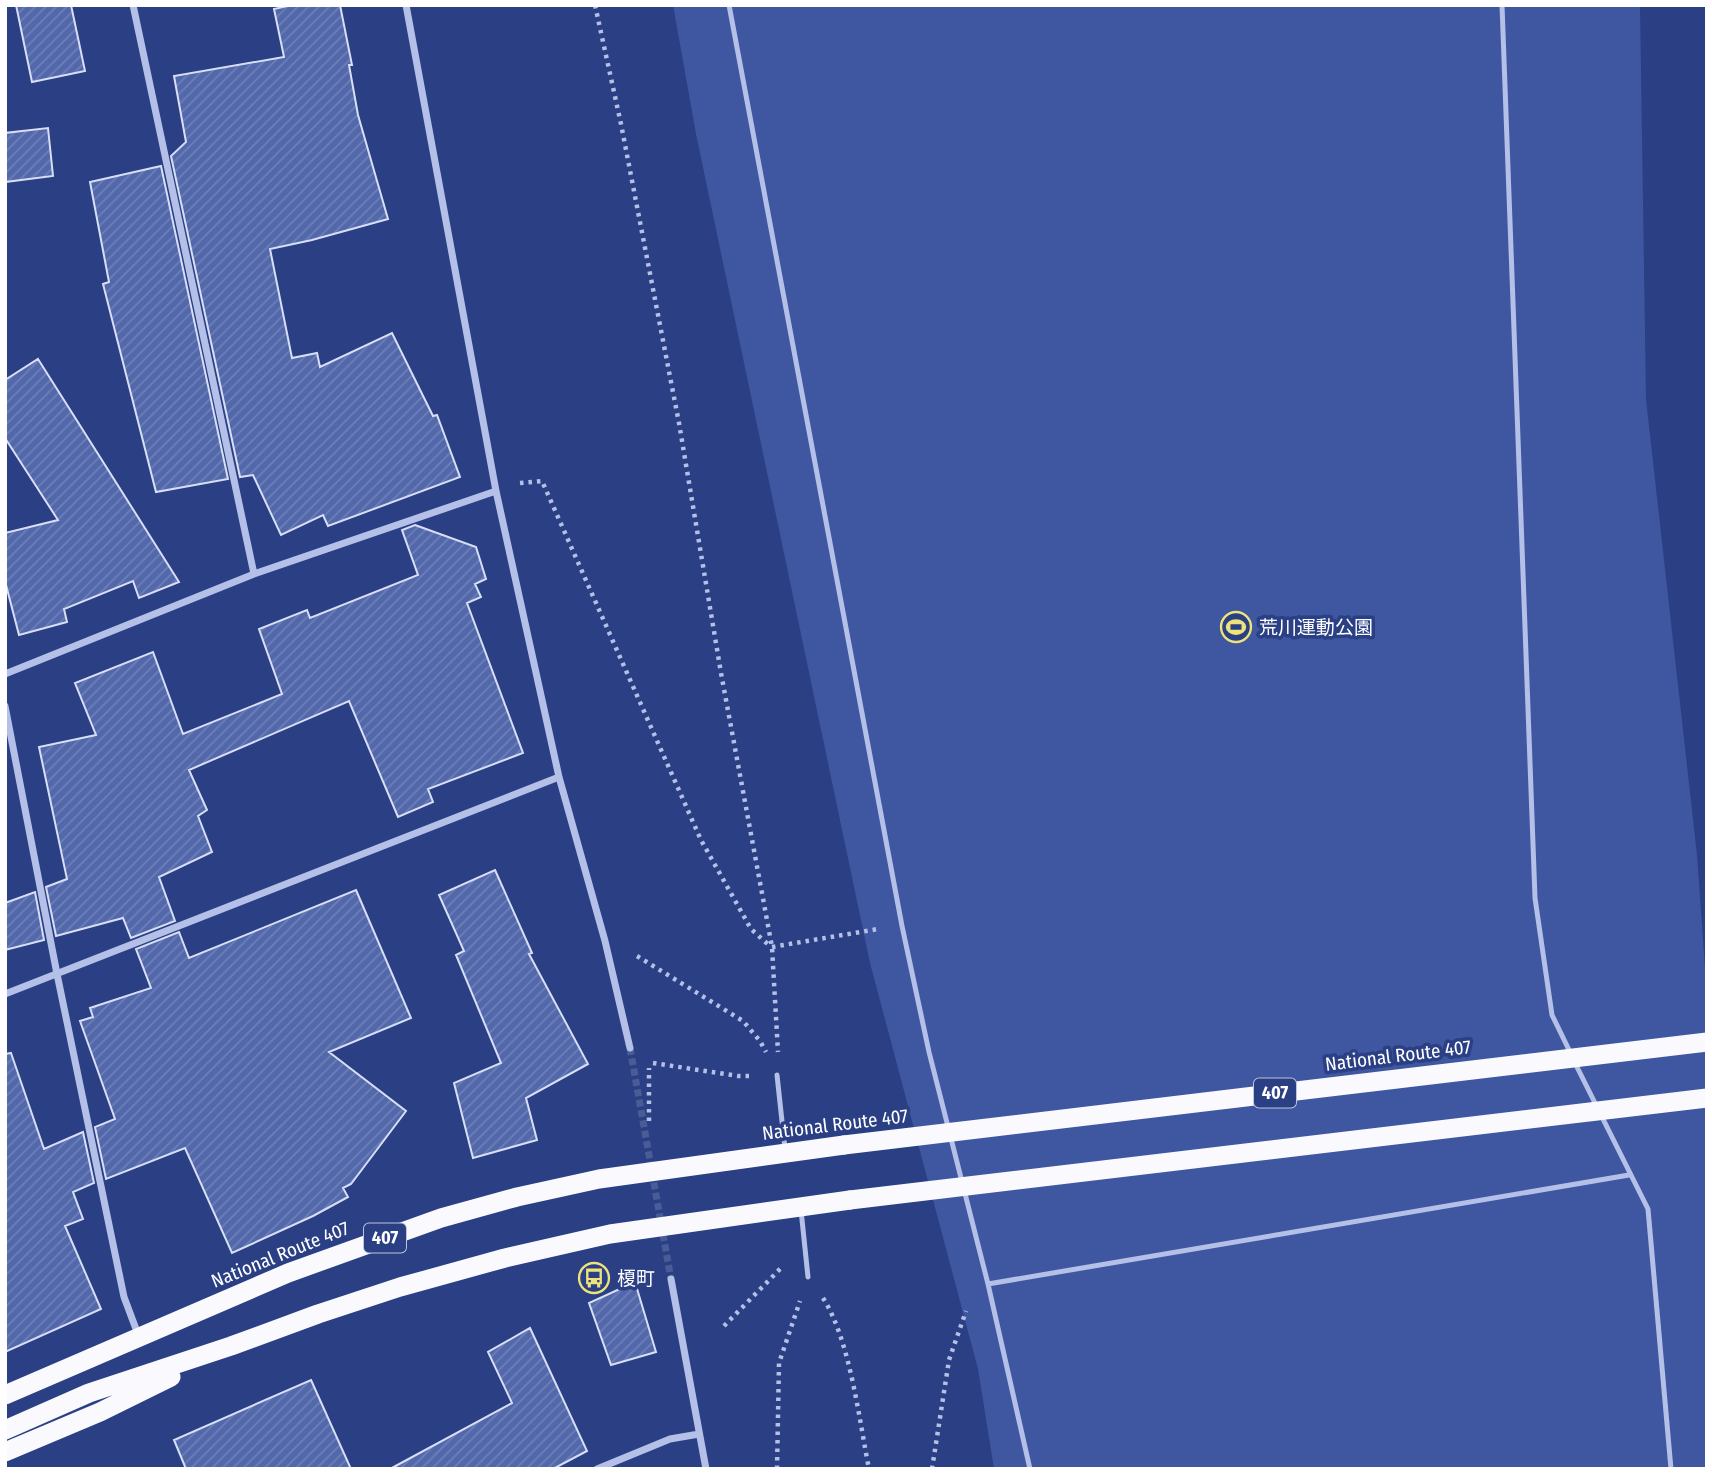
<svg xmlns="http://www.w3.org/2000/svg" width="1712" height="1474" font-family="'Fira Sans Condensed','Noto Sans JP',sans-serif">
  <defs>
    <pattern id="building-hatch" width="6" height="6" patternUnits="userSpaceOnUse" patternTransform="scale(1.75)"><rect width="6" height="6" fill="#5268ab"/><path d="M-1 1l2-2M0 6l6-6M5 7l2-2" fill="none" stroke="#6c7fb8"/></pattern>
  </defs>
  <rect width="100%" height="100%" fill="#2a3f84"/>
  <!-- garden -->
  <path fill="#3e57a0" d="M 673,5 L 1640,5 L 1646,399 L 1697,855 L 1707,996 L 1707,1469 L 994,1469 L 978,1369 L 870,963 L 696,134 Z"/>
  <!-- building -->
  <path fill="url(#building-hatch)" stroke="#d7def5" stroke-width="2" d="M 16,5 L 71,5 L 85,71 L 32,82 Z
    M 292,5 L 340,5 L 352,65 L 349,65 L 358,115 L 388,219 L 312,240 L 270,249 L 292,358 L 317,353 L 320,367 L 392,333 L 433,416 L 437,415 L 460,477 L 328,526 L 323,515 L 281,535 L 253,475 L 240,477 L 171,156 L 186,142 L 174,76 L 284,57 L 274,9 Z
    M 48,128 L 53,176 L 5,182 L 5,133 Z
    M 161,166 L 228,479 L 156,492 L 103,284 L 109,282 L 90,182 Z
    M 38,359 L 179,582 L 139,598 L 133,581 L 64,609 L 67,622 L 19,635 L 5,581 L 5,533 L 58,520 L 5,438 L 5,380 Z
    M 415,525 L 476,547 L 486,579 L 475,584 L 481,597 L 467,603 L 523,753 L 428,789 L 433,802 L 398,817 L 349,701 L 189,770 L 207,810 L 198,816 L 212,852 L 159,877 L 175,921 L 131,938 L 123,918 L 56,936 L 46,887 L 67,879 L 39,747 L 96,735 L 75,683 L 153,652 L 183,734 L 282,694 L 259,629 L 307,610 L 310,618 L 418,575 L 402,530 Z
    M 495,870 L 532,953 L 529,954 L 588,1064 L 526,1098 L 537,1140 L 473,1158 L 454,1083 L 501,1063 L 456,955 L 464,951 L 439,895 Z
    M 356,890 L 411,1018 L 329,1052 L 406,1111 L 351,1184 L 343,1188 L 348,1197 L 313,1216 L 232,1253 L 185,1148 L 106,1179 L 95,1127 L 115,1119 L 80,1021 L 93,1017 L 90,1008 L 151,988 L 136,949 L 179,932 L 189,958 Z
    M 35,892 L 44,940 L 5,950 L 5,903 Z
    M 11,1053 L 44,1149 L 83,1132 L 94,1183 L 73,1192 L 83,1219 L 65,1226 L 101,1309 L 5,1352 L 5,1054 Z
    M 635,1282 L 656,1352 L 611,1365 L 589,1303 Z
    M 530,1328 L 587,1451 L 553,1469 L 390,1469 L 512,1403 L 488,1352 Z
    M 311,1380 L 351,1469 L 186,1469 L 174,1440 Z"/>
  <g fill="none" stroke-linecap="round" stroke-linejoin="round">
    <!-- minor-tunnel -->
    <path stroke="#4a5c96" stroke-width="7" stroke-dasharray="7 3.5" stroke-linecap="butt" d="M 630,1048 L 671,1279"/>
    <!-- path -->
    <path stroke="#b4c0e7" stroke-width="4.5" stroke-dasharray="3.5 5" stroke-linecap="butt" d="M 595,5 L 621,124 L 679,423 L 721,673 L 772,947 L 778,1052
      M 520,483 L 542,481 L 701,840 L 751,929 L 771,947
      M 772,947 L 878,929
      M 637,956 L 743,1021 L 760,1041 L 766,1052
      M 653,1063 L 738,1076 L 752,1076
      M 649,1121 L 649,1068
      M 823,1298 C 850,1340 859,1419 869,1469
      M 724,1326 L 782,1267
      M 777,1469 L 779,1363 L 800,1301
      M 932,1469 L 949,1360 L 966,1311"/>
    <!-- service -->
    <path stroke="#b4c0e7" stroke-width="5" d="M 729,5 L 902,926 L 929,1052 L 988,1284 L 1030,1469
      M 1502,5 L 1535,898 L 1552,1015 L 1571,1054
      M 1575,1063 L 1648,1209 L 1671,1469
      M 777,1075 L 785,1149
      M 801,1210 L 808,1277
      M 988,1284 L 1629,1175"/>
    <!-- minor -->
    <path stroke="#b4c0e7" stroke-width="7" d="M 133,5 L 254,574
      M 406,5 L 496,491 L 559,777 L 605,941 L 630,1048
      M 5,674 L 254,574 L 496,491
      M 5,706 L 57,974 L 124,1297 L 139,1337
      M 5,994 L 559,777
      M 671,1279 L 706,1469
      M 597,1469 L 670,1439 L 699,1434"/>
    <!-- trunk -->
    <path stroke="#fafafe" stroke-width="19" d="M 5,1395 L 288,1273 L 441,1218 L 517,1197 L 599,1179 L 844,1145
      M 5,1430 L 89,1393 L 231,1346 L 318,1314 L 400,1287 L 505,1258 L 610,1234 L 850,1200
      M 5,1452 L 100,1412 L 171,1377"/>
    <!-- trunk-bridge -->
    <path stroke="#fafafe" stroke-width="19" d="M 844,1145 L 1707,1042
      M 850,1200 L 1707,1098"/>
  </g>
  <!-- icons -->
  <defs>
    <g id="stadium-ring" transform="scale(1.575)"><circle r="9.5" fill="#2a3f84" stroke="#ede37b" stroke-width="1.5"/><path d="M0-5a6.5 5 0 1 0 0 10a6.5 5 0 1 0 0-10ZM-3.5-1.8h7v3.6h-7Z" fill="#ede37b"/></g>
    <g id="bus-ring" transform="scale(1.575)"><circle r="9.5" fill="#2a3f84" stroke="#ede37b" stroke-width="1.5"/><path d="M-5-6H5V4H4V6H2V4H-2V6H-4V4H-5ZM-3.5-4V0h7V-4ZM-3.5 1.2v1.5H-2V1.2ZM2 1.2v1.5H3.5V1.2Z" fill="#ede37b"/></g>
  </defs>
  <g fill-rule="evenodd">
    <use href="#stadium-ring" x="1236" y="627"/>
    <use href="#bus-ring" x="594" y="1278"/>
  </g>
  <g text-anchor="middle" stroke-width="7" stroke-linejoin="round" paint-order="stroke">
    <!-- shield labels -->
    <g fill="#2a3f84" stroke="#bfc5da" stroke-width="2">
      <rect x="1254" y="1078.5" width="42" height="29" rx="5"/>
      <rect x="364" y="1223.5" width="42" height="29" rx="5"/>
    </g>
    <g font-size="18" font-weight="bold" fill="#fff">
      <text x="1275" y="1099">407</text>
      <text x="385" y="1244">407</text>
    </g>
    <!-- poi labels -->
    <g font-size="19" fill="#fff" stroke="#2a3f84" text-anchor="start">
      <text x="1259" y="634">荒川運動公園</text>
      <text x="617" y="1285">榎町</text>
    </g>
    <!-- street labels -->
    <g font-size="19" fill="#fff" stroke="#2a3f84">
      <text transform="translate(1398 1055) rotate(-7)" y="7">National Route 407</text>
      <text transform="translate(835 1124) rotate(-7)" y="7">National Route 407</text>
      <text transform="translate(280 1254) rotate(-22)" y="7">National Route 407</text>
    </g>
  </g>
  <!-- border -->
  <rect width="1712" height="1474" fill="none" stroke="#ffffff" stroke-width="14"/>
</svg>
